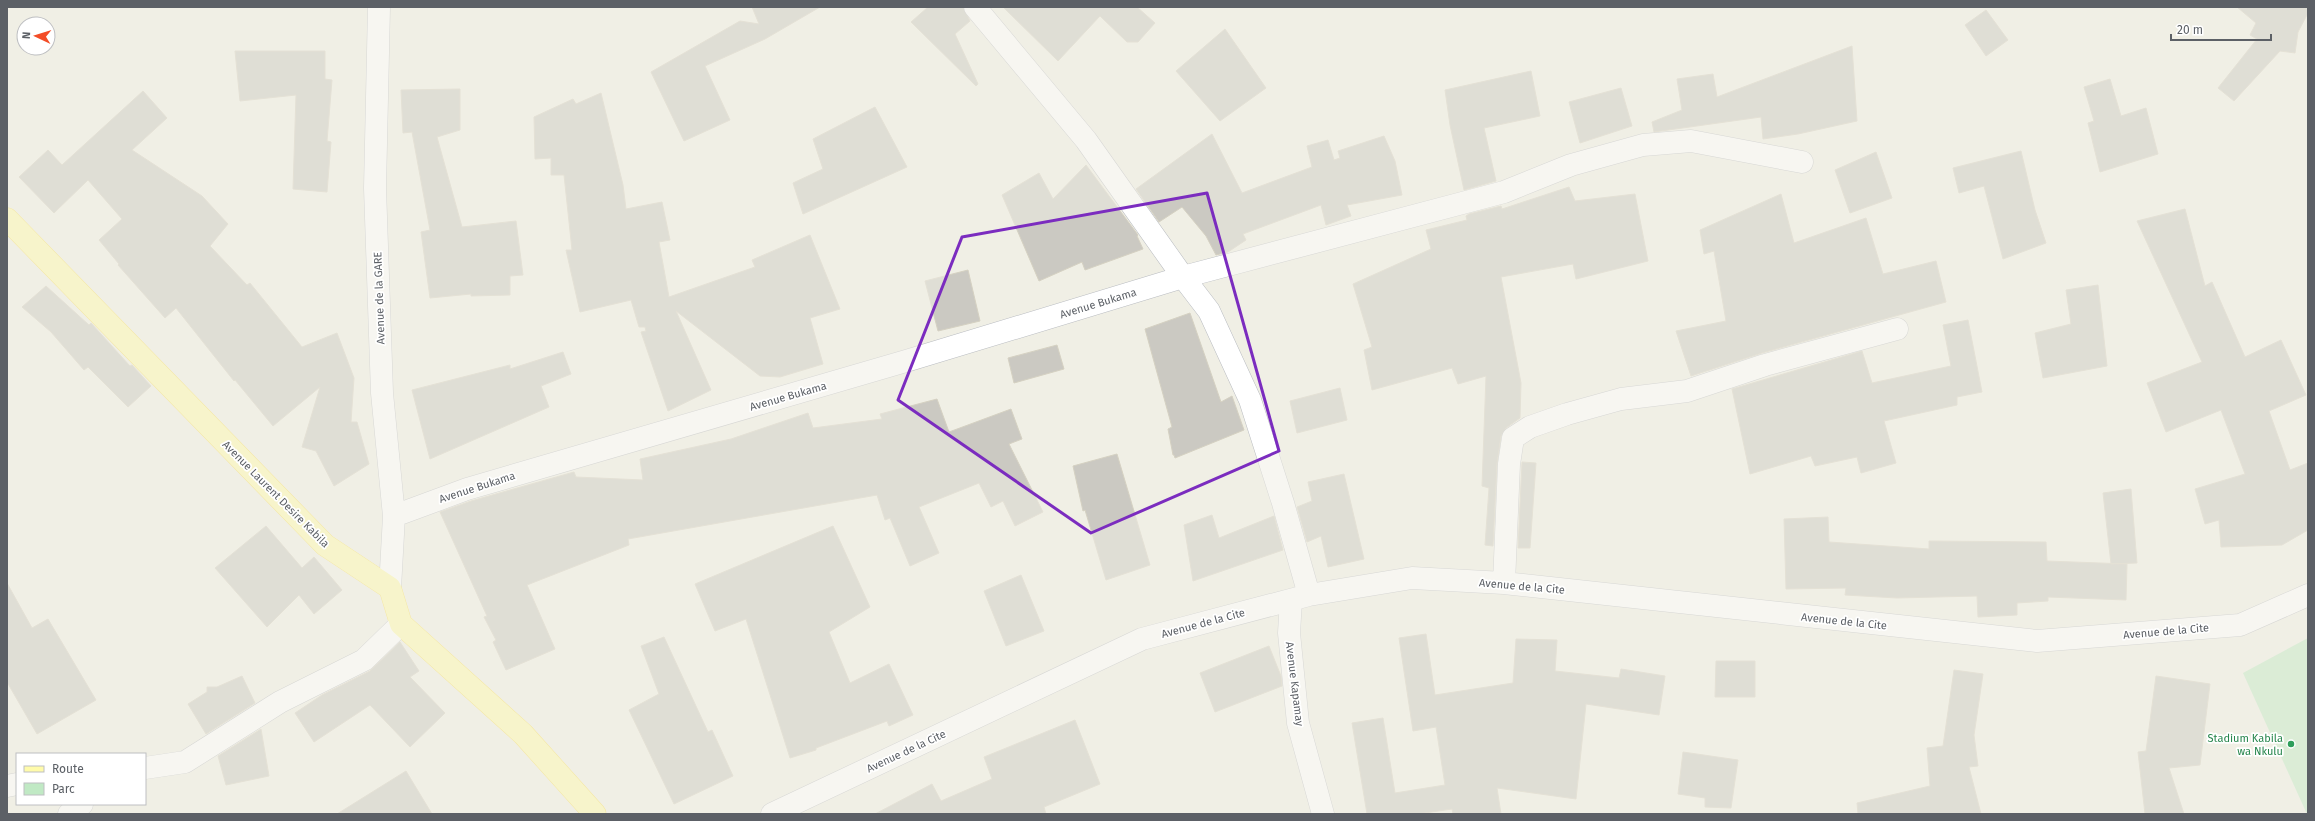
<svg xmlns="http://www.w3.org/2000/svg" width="2315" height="821" font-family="'Fira Sans',sans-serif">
  <rect width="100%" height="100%" fill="#f0efe5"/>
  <!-- green -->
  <path fill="#c0e9c4" d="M 2308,638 L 2308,814 L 2307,814 L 2243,673 Z"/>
  <!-- building -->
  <path fill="#cbc9c2" stroke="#d5d1c2" d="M 752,7 L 820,7 L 765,39 L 705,66 L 730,120 L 684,141 L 651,72 L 740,21 L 759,24 Z
    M 928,7 L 963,7 L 970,21 L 955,34 L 978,84 L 976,86 L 911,22 Z
    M 1003,7 L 1137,7 L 1155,23 L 1138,42 L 1127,42 L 1100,16 L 1058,61 Z
    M 2237,7 L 2308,7 L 2308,13 L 2298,32 L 2295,53 L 2280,51 L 2234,101 L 2218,88 L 2257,39 L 2250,35 L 2256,23 Z
    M 1986,10 L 2008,40 L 1986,56 L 1965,25 Z
    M 1225,29 L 1266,88 L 1220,121 L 1176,71 Z
    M 1852,46 L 1857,121 L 1798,134 L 1763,139 L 1761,117 L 1654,132 L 1652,122 L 1682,110 L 1677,79 L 1713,74 L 1717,97 Z
    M 235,51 L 325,51 L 325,79 L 332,80 L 327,141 L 331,142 L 327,192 L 293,189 L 296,95 L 240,101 Z
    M 1531,71 L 1540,116 L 1484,128 L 1496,181 L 1464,190 L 1450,125 L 1445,90 Z
    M 2110,79 L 2121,116 L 2146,108 L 2158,154 L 2100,172 L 2088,123 L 2094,121 L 2084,87 Z
    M 1621,88 L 1632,126 L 1580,143 L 1569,102 Z
    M 460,89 L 460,130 L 437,137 L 462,227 L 516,221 L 523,275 L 510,276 L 510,295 L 471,296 L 471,294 L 430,298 L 421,232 L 430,230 L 412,132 L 403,133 L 401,90 Z
    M 143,91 L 167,118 L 132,150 L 202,196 L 228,224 L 210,246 L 247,285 L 250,283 L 302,347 L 337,333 L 354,378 L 351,422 L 357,422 L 369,464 L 334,486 L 316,451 L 302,447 L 320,387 L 273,426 L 235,380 L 234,381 L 176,308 L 165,318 L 118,265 L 119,264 L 99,240 L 122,219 L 88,180 L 54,213 L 19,177 L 48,150 L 62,165 Z
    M 601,93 L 623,185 L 626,209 L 662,202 L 670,240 L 659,242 L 669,297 L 755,267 L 752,260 L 810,235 L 840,309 L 810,318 L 823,364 L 780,377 L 760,376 L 676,311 L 711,390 L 668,411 L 641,332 L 646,331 L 645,327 L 639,327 L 631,300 L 580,312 L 566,250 L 572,250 L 564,175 L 551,175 L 551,158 L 535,159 L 534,117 L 573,99 L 576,104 Z
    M 875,107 L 907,167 L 803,214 L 793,183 L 823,169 L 813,139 Z
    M 1212,134 L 1242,193 L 1312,167 L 1307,146 L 1328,140 L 1334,160 L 1340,158 L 1338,151 L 1384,136 L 1395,161 L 1402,195 L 1347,205 L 1351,216 L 1326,225 L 1321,205 L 1243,234 L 1246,240 L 1228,252 L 1216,255 L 1206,236 L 1182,207 L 1159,222 L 1136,189 Z
    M 2021,151 L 2035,210 L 2046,243 L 2003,259 L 1984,186 L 1959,193 L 1953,168 Z
    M 1876,152 L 1892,198 L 1850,213 L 1835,170 Z
    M 1086,165 L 1138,235 L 1137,236 L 1143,249 L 1085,270 L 1082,262 L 1039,281 L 1002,195 L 1039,173 L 1053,199 Z
    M 1569,187 L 1575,201 L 1635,194 L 1648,261 L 1576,279 L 1573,264 L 1501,277 L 1521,383 L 1520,418 L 1506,428 L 1501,436 L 1497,463 L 1493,546 L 1485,545 L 1489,488 L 1482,486 L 1486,376 L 1458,384 L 1452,368 L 1372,390 L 1364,350 L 1372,347 L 1353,284 L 1431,249 L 1426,230 L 1467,220 L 1466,216 L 1469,214 L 1501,206 L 1502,209 Z
    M 1781,194 L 1794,243 L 1866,218 L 1883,274 L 1936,261 L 1946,302 L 1762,353 L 1691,376 L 1676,331 L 1726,321 L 1714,251 L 1704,254 L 1700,230 Z
    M 2185,209 L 2205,286 L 2212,282 L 2245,357 L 2281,340 L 2306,395 L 2269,411 L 2290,470 L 2308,463 L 2308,530 L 2282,545 L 2221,547 L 2219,520 L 2205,524 L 2195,489 L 2245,474 L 2221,410 L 2166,432 L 2147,383 L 2202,362 L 2137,221 Z
    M 968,270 L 980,321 L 938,331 L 925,281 Z
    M 2098,285 L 2107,366 L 2043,378 L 2035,333 L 2071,324 L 2066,290 Z
    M 46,286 L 89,325 L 91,323 L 130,366 L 132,365 L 151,386 L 128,407 L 88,367 L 84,370 L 51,332 L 22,307 Z
    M 1190,313 L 1221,402 L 1232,396 L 1244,430 L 1175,458 L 1174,455 L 1173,455 L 1168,429 L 1172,427 L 1145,329 Z
    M 1968,320 L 1982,392 L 1957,397 L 1957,405 L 1884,421 L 1896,463 L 1861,473 L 1857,457 L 1815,466 L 1811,456 L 1750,474 L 1732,389 L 1862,351 L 1872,383 L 1951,366 L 1943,325 Z
    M 1057,345 L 1064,369 L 1014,383 L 1008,358 Z
    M 563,352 L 571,374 L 541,386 L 549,407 L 430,459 L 412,390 L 510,365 L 510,369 Z
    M 1340,388 L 1347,420 L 1297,433 L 1290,401 Z
    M 937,399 L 949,432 L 1011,409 L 1022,439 L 1009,444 L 1043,512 L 1015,526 L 1003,501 L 991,507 L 979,483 L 919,507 L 939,553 L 910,566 L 890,518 L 885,520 L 877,495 L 628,539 L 629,545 L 527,585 L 555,649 L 506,670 L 493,642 L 496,640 L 484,617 L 487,616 L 440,512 L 471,501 L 574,472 L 576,477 L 643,480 L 640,459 L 731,439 L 808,413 L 813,428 L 882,419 L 880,414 Z
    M 1117,454 L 1150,565 L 1106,580 L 1085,510 L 1083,511 L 1073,466 Z
    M 1522,462 L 1536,463 L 1530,548 L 1518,548 Z
    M 1344,474 L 1364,559 L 1328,567 L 1321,536 L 1307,542 L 1297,507 L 1312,501 L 1308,482 Z
    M 2131,489 L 2137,563 L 2111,564 L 2103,493 Z
    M 1212,515 L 1219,538 L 1274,516 L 1283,550 L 1193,581 L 1184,525 Z
    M 1828,517 L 1829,542 L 1929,549 L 1929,541 L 2046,542 L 2047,561 L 2127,564 L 2126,600 L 2048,597 L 2048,601 L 2017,603 L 2017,615 L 1978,617 L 1977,596 L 1897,598 L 1845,595 L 1846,588 L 1786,589 L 1784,519 Z
    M 266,526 L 302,568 L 314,557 L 342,590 L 314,614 L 299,595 L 267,627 L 215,568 Z
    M 833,526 L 870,607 L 829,632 L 850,683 L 889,664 L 913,715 L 889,726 L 887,721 L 816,748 L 816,750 L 790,758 L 746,619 L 715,631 L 695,584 Z
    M 1021,575 L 1044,631 L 1006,646 L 984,591 Z
    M 7,583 L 32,628 L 48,619 L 96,700 L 37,734 L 7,682 Z
    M 1426,634 L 1435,695 L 1513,683 L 1516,639 L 1557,640 L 1555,671 L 1619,678 L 1621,669 L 1665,676 L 1659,715 L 1586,704 L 1576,799 L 1497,788 L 1501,814 L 1453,814 L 1452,809 L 1418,814 L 1367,814 L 1352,723 L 1383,718 L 1395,793 L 1445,785 L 1436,727 L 1413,731 L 1399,638 Z
    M 664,637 L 708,732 L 712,730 L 733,776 L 674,804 L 629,710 L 659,694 L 641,646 Z
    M 400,642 L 419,671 L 410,677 L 445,713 L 410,747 L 370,705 L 314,742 L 295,713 L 322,695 L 370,671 Z
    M 1269,646 L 1281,676 L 1282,686 L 1215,712 L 1200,673 Z
    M 1716,661 L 1755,661 L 1755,697 L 1715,697 Z
    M 1954,670 L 1983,674 L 1974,735 L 1978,766 L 1969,767 L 1981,814 L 1858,814 L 1857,803 L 1930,786 L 1927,748 L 1943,746 Z
    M 242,676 L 255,703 L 206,734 L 188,704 L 207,692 L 207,687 L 217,687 Z
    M 2156,676 L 2210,684 L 2200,765 L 2169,768 L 2184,814 L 2145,814 L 2138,752 L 2146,751 Z
    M 1075,720 L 1100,784 L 1044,807 L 1046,814 L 875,814 L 932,784 L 941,801 L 992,779 L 984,757 Z
    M 261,729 L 269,776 L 226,785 L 218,756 Z
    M 1683,752 L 1738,760 L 1731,808 L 1705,807 L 1705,798 L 1678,794 Z
    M 406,771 L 432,814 L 337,814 Z"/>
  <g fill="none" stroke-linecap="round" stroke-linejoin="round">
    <!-- minor casing -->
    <g stroke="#b9bcc1" stroke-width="23">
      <path id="minor" d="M 379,7 L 375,188 L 382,393 L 394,516 L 390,588
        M 975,7 L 1086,140 L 1183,277 L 1209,311 L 1250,400 L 1283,503 L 1309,595
        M 394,516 L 467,489 L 906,361 L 1183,277 L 1504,192 L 1571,165 L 1643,145 L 1691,141 L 1802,162
        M 1504,583 L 1509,464 L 1513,438 L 1530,427 L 1567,414 L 1621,399 L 1687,391 L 1765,365 L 1897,329
        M 1291,600 L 1289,633 L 1298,723 L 1323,814
        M 145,768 L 185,762 L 280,702 L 364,660 L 401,624
        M 7,786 L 17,784
        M 69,814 L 82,804
        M 772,814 L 1142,639 L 1309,595 L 1412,578 L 1504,583 L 2037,641 L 2240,625 L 2308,595"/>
    </g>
    <!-- major casing -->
    <g stroke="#f9dd54" stroke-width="23">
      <path id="major" d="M 7,219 L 325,545 L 390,588 L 401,624 L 523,734 L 595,814"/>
    </g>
    <!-- minor -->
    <use href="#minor" stroke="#fff" stroke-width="22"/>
    <!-- major -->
    <use href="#major" stroke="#fffbaa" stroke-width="22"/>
  </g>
  <!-- marked area -->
  <path d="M0 0H2315V821H0ZM 1207,193 L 1279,451 L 1091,533 L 898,400 L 962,237 Z" fill="#f0efe5" fill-opacity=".55" fill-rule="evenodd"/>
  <path fill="none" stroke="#7b2cbf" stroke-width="3" stroke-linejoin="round" d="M 1207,193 L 1279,451 L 1091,533 L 898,400 L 962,237 Z"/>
  <!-- markers -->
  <circle fill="#2e9e5b" stroke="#fff" stroke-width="1.5" cx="2291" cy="744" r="4"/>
  <g text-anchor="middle" stroke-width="3.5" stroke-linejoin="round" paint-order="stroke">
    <!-- street labels -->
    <g font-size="11" fill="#5c6066" stroke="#fff">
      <text transform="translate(379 298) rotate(-92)" y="4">Avenue de la GARE</text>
      <text transform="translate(1098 303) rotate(-17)" y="4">Avenue Bukama</text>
      <text transform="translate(788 396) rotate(-16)" y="4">Avenue Bukama</text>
      <text transform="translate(477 487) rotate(-18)" y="4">Avenue Bukama</text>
      <text transform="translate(276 494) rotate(45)" y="4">Avenue Laurent Desire Kabila</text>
      <text transform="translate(1522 586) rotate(5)" y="4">Avenue de la Cite</text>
      <text transform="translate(1844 621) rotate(6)" y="4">Avenue de la Cite</text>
      <text transform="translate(1203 623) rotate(-15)" y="4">Avenue de la Cite</text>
      <text transform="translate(2166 631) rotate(-5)" y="4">Avenue de la Cite</text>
      <text transform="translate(1295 684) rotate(83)" y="4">Avenue Kapamay</text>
      <text transform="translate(906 751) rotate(-25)" y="4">Avenue de la Cite</text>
    </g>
    <!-- leisure labels -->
    <g font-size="11" fill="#27864d" stroke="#fff" text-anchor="end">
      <text x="2283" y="742">Stadium Kabila<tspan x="2283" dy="13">wa Nkulu</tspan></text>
    </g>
  </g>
  <!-- border -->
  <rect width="2315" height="821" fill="none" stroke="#5c6066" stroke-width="16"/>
  <!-- legend -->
  <rect x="16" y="753" width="130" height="52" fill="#ffffff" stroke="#bebfc2"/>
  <rect x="24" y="766" width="20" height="6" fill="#fffbaa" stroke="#bebfc2"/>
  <text x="52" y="773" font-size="12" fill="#5c6066">Route</text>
  <rect x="24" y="783" width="20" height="12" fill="#c0e9c4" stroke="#bebfc2"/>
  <text x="52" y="793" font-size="12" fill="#5c6066">Parc</text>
  <!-- north arrow -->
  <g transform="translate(36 36) rotate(274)"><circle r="19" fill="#ffffff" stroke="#bebfc2"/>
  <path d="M0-3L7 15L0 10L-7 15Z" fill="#f34d27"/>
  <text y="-6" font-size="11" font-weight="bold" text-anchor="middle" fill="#5c6066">N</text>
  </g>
  <!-- scale -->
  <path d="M2171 34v6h100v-6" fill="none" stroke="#5c6066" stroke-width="2"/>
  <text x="2177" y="34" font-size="12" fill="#5c6066" stroke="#ffffff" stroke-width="3" paint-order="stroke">20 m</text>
</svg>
